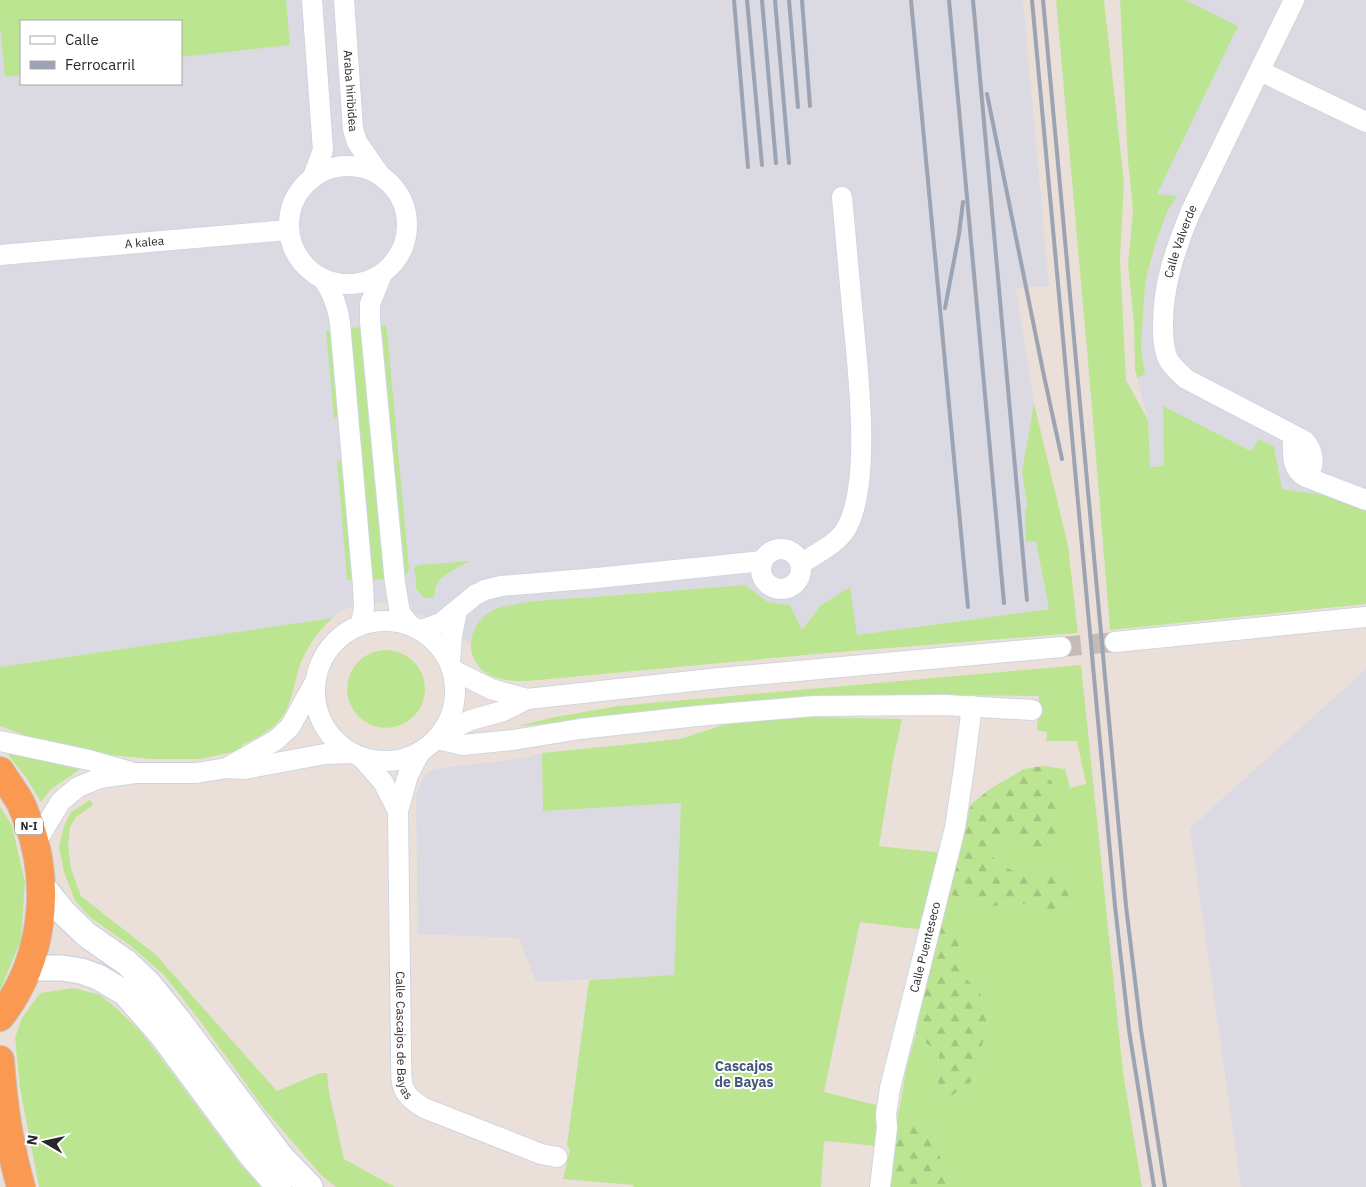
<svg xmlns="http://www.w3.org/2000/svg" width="1366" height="1187" font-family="'IBM Plex Sans',sans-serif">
  <defs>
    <pattern id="forest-firs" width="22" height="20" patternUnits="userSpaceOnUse" patternTransform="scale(1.25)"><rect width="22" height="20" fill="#bce592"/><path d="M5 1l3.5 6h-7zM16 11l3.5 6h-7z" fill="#a2c47e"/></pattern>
  </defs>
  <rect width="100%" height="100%" fill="#ebe0d9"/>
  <!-- industrial -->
  <path fill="#dbdae3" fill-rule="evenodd" d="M 0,0 L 1023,0 L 1049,286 L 1016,289 L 1034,403 L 1022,472 L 1027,504 L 1025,513 L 1027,542 L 1036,540 L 1049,609 L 856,635 L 820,606 L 802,630 L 790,605 L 768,602 L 744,585 L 539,601 L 501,607 L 472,634 L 472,645 L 427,617 L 414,613 L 408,599 L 343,609 L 333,618 L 0,667 ZM 21,21 L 181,21 L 181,84 L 21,84 Z
    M 1145,0 L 1366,0 L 1366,509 L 1324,495 L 1281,489 L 1252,451 L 1164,407 L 1164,466 L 1150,467 L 1148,420 L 1137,378 L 1145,374 L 1141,349 L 1145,283 L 1155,245 L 1168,210 L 1176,196 L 1157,195 Z
    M 1366,669 L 1366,1187 L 1241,1187 L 1190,828 Z
    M 542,753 L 543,811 L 681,803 L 674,975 L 536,982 L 519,938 L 418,934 L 416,796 L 423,777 L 433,769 L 526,758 Z"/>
  <!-- grass -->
  <path fill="#bce592" d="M 0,0 L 286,0 L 290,45 L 181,57 L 181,21 L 21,21 L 21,75 L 5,77 L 0,27 Z
    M 1056,0 L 1104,0 L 1124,182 L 1120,258 L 1126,380 L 1148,420 L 1150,467 L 1164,466 L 1163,406 L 1251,451 L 1259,439 L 1274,447 L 1282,489 L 1324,495 L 1366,509 L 1366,604 L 1110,630 L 1091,396 Z
    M 1120,0 L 1185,0 L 1238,26 L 1157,194 L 1177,196 L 1168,210 L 1155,245 L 1145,283 L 1141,349 L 1145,374 L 1137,378 L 1135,369 L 1134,322 L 1128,265 L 1133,211 L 1128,161 Z
    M 381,325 L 386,326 L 387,331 L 409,569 L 407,574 L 404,577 Z
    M 362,327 L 385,579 L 373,580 L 350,328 Z
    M 326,330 L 331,332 L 338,415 L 334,419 Z
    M 1034,403 L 1068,546 L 1078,633 L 827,653 L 528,681 C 513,681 493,681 481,669 C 460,647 474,614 502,607 C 531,600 563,599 593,597 C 643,593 694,589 745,585 L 768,602 L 790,605 L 802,630 L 820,606 L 850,587 L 857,635 L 1049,609 L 1036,541 L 1026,542 L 1025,513 L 1027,504 L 1022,472 Z
    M 337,459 L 343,463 L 354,580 L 347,580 Z
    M 471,561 C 462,565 438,576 436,587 C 434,591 436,594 433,598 L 424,598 L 416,589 L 416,581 L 414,568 L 418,565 Z
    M 333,618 C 318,631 305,649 299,668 C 293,687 292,707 278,722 C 268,732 255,739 242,745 L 243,750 L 200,759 L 153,759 L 87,753 L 27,736 L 0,726 L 0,667 Z
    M347 689a39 39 0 1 1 78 0a39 39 0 1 1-78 0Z
    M 1081,665 L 1123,1072 L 1142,1187 L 946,1187 L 936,1137 L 929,1124 L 897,1121 L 907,1066 L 916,1034 L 939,1054 L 938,1085 L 945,1100 L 974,1080 L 987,1024 L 980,992 L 958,972 L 960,939 L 947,921 L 944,915 L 948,893 L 985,910 L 1012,900 L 1046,912 L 1025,877 L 997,864 L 984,844 L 998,834 L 1023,847 L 1060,795 L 1042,766 L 1065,769 L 1070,788 L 1086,784 L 1077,741 L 1046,741 L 1047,732 L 1037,730 L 1039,696 L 888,695 L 666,710 L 515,727 L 550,718 L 618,706 Z
    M 808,717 L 902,719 L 893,761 L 879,846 L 944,853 L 923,930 L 860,922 L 824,1092 L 876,1105 L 880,1113 L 877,1146 L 824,1141 L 821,1187 L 634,1187 L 634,1185 L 563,1179 L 570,1149 L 567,1145 L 589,980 L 674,975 L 681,803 L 543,811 L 542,753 L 680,739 L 729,723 Z
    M 6,752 L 82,768 L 51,789 L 41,802 L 27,779 Z
    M 90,800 L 93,805 L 76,817 L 70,827 L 68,846 L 71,869 L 81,896 L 155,954 L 277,1091 L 320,1073 L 327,1073 L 329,1092 L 344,1159 L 395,1187 L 336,1187 L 321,1175 L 265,1110 L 203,1025 L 165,976 L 131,946 L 91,918 L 75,901 L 64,872 L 59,846 L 64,826 L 71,812 Z
    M 0,806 L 12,826 L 25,882 L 21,940 L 0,991 Z
    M 74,988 L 100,995 L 116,1008 L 143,1034 L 237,1160 L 260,1187 L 39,1187 L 20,1088 L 15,1038 L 22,1018 L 40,993 Z"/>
  <!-- forest -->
  <path fill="url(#forest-firs)" d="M 1042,766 L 1060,795 L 1060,834 L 1044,849 L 1023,847 L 998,834 L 985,844 L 997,863 L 1025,877 L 1055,865 L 1071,880 L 1066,908 L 1046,912 L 1012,900 L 985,910 L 948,893 L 971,804 L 990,789 L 1024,769 Z
    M 944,915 L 947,921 L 960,939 L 959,972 L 980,992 L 987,1024 L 974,1080 L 944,1101 L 938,1085 L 939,1054 L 916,1034 L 921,1004 Z
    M 897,1121 L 929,1123 L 936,1137 L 946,1187 L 890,1187 Z"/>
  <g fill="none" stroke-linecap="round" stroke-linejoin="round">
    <!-- minor-tunnel -->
    <path stroke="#c4bbb6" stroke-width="20" stroke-dasharray="20 10" stroke-linecap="butt" d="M 1061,647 L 1115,642"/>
    <!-- minor casing -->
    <g stroke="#ced5e2" stroke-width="22">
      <g id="minor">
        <path d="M 312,0 L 323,150 L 313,177"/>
        <path id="s1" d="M 344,0 L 353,129 L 357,142 L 380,175"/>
        <path d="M 1260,71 L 1366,122"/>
        <circle cx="348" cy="225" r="59"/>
        <path id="s2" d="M 0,255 L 288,230"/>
        <path d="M 382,274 L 370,304 L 370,321 L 395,583 L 400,613 L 409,624"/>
        <path d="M 324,280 C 333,294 338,307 340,323 L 363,586 L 364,608 L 361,624"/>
        <path id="s3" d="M 1293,435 C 1293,451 1290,469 1306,477 C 1316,466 1314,452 1305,441 L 1186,379 C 1180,373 1172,367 1168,359 C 1164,350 1163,339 1163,329 C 1162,287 1175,250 1191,211 L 1294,0"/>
        <path d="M 1306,477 L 1366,500"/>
        <circle cx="781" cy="569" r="20"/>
        <path d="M 801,564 C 816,553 836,545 846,529 C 872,484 858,371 853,318 C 849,278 846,237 842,197"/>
        <circle cx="385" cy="691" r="70"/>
        <path d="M 422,630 L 441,623 L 475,595 L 485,590 L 501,586 L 597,578 L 763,561"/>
        <path d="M 1115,642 L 1366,617"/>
        <path d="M 450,663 L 452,635 L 457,611"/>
        <path d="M 453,670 L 491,689 L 527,699"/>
        <path d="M 444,732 L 471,720 L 503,711 L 527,699 L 720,678 L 1061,647"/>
        <path d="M 437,739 L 463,745 L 513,740 L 580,729 L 697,716 L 814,706 L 946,705 L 1032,710"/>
        <path d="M 0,741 L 89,760 L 128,771"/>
        <path id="s4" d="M 420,752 L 408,775 L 398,811 L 401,1054 C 402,1083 397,1092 424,1108 L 541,1154 L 557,1157"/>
        <path d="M 361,757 L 383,782 L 398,811"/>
        <path d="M 230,766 L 276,740 L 290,727 L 315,682"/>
        <path d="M 36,842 L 61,801 L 78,787 L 100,778 L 135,773 L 196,773 L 227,768 L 244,769 L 325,754 L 352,753"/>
        <path id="s5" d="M 880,1187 L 887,1128 L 886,1114 L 890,1088 L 955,828 L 964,768 L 972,706"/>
      </g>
    </g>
    <!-- tertiary casing -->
    <g stroke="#ced5e2" stroke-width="28">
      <path id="tertiary" d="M 42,886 L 64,913 L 87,935 L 127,963 L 149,984 L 178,1020 L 281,1157 L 310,1187
        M 28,968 L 62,968 L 81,971 L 98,977 L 125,993 L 162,1035 L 251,1155 L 279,1187"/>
    </g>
    <!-- trunk casing -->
    <g stroke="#c3c3c3" stroke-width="30">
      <path id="trunk" d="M 0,771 C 6,781 13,790 19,800 C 23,807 25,814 28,821 C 52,886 43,962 0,1017
        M 0,1060 C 3,1104 9,1145 21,1187"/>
    </g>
    <!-- minor -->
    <use href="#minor" stroke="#fff" stroke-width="20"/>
    <!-- tertiary -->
    <use href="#tertiary" stroke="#fff" stroke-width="25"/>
    <!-- trunk -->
    <use href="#trunk" stroke="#fa9a52" stroke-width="28"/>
    <!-- rail -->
    <path stroke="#9ca3b3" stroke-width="4" d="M 734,0 L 748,167
      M 747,0 L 762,165
      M 762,0 L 776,163
      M 775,0 L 789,163
      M 789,0 L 798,107
      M 802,0 L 810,106
      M 911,0 L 968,607
      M 949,0 L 1004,603
      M 973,0 L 1027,600
      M 1032,0 L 1115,906 L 1129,1030 L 1154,1187
      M 1043,0 L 1126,906 L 1141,1030 L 1165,1187
      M 987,94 L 1044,376 L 1062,459
      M 945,308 L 959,234 L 963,202"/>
  </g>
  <g text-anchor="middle" stroke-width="4" stroke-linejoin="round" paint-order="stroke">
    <!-- shield labels -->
    <rect fill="#fff" stroke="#686868" stroke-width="1" x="15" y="817.5" width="28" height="17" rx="4"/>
    <g font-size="11" font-weight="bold" fill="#282828">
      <text x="29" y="830">N-I</text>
    </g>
    <!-- street labels -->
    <g font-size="12" fill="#282828" stroke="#fff">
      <text dy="4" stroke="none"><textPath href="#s1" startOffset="91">Araba hiribidea</textPath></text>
      <text dy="4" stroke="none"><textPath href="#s2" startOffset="145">A kalea</textPath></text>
      <text dy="4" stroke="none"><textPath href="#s3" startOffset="368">Calle Valverde</textPath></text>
      <text dy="4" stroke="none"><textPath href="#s5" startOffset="245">Calle Puenteseco</textPath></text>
      <text dy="4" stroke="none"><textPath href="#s4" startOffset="288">Calle Cascajos de Bayas</textPath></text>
    </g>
    <!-- neighbourhood labels -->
    <g font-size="14" font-weight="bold" fill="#47597a" stroke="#fff">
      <text x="744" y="1071">Cascajos<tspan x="744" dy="16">de Bayas</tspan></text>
    </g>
  </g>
  <!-- legend -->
  <rect x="20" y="20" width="162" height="65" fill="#ffffff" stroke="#a9a9a9"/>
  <rect x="30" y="36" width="25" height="8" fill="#ffffff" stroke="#a9a9a9"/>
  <text x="65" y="45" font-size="15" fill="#282828">Calle</text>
  <rect x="30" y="61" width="25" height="8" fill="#9ca3b3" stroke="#a9a9a9"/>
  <text x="65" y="70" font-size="15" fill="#282828">Ferrocarril</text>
  <!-- north arrow -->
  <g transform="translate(45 1142) rotate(279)" stroke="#ffffff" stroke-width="4" paint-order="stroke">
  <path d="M0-4L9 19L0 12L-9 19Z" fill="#282828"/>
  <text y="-8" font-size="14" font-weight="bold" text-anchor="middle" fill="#282828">N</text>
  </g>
</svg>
